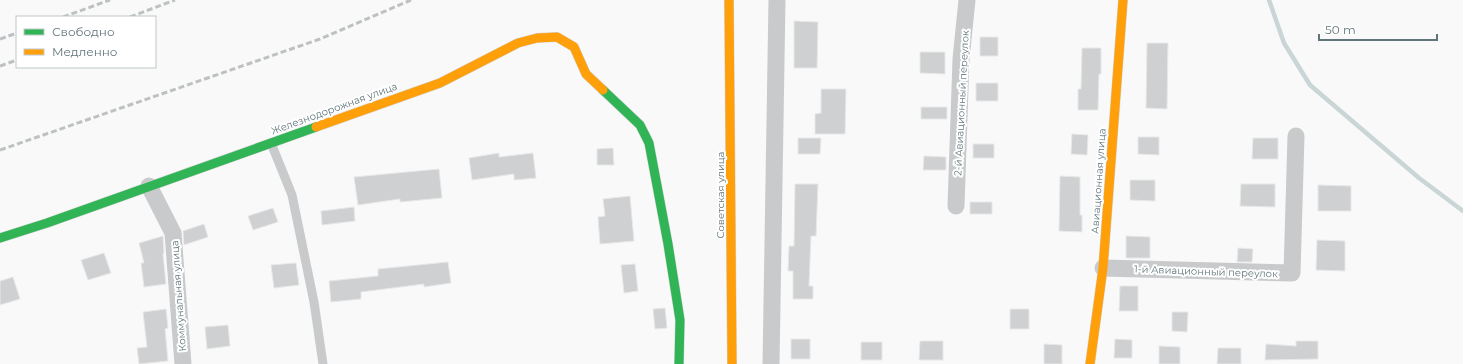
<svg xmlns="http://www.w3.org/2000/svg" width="1463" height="364" font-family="Montserrat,sans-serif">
  <rect width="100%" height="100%" fill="#f9f9f9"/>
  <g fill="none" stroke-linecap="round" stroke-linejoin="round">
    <!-- stream -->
    <path stroke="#cad5d6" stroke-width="4.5" d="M 1269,0 L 1284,43 L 1310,85 L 1419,178 L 1463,211"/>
  </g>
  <!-- building -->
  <path fill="#ced0d1" stroke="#e8e8e8" d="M 794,21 L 818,22 L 817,68 L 794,68 Z
    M 980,37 L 998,37 L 998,56 L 980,56 Z
    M 1147,43 L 1168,43 L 1167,109 L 1146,108 Z
    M 1082,48 L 1101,48 L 1101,74 L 1099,74 L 1098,110 L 1078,110 L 1078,89 L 1081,89 Z
    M 920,52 L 945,52 L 945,74 L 920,73 Z
    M 976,83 L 998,83 L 998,101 L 976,101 Z
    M 821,89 L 846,89 L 845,134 L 815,134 L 815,114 L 821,113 Z
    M 921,107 L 947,107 L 947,119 L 921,119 Z
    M 1072,134 L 1088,135 L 1087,155 L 1071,154 Z
    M 1138,137 L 1159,137 L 1159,155 L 1138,154 Z
    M 798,138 L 821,138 L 820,154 L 798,154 Z
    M 1253,138 L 1278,138 L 1278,159 L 1252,159 Z
    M 973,144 L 994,144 L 994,158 L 973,158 Z
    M 613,148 L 614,165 L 597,165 L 597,149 Z
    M 499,153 L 499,157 L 533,153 L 536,178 L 514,180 L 514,174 L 472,180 L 469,158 Z
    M 924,156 L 946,157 L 946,170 L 923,170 Z
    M 439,169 L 442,198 L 400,202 L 400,199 L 358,205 L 354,177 Z
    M 1060,176 L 1080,177 L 1080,215 L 1082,215 L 1082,232 L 1059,231 Z
    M 1130,180 L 1155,180 L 1155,201 L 1130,200 Z
    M 795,184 L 818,184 L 816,236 L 811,236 L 809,286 L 813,286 L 813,299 L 793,299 L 793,271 L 788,271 L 789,246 L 794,246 Z
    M 1241,184 L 1275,184 L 1275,207 L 1240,206 Z
    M 1318,185 L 1351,186 L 1351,211 L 1318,211 Z
    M 630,196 L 634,241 L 600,244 L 598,217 L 605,216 L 603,199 Z
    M 970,202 L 992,202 L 992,214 L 970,214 Z
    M 354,207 L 355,221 L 322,225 L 321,211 Z
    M 273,208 L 278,222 L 253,230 L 248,216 Z
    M 204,224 L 208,237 L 184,245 L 183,231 Z
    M 163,236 L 164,253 L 163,254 L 166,284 L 144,287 L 141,263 L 144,263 L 139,243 Z
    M 1126,236 L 1150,237 L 1150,258 L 1126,258 Z
    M 1317,240 L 1345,241 L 1345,271 L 1316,270 Z
    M 1238,248 L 1253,249 L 1252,262 L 1237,262 Z
    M 104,253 L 111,273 L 88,280 L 81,260 Z
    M 448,262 L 451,283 L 424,287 L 424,284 L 361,292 L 361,299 L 331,302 L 329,281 L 378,276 L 378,269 Z
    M 296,263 L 299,285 L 274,288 L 271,265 Z
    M 635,264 L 638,291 L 624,293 L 621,265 Z
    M 13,277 L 20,299 L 0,305 L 0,281 Z
    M 1120,286 L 1138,286 L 1138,311 L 1119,311 Z
    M 665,308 L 667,328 L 655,329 L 653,309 Z
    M 166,309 L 168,328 L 165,329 L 168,361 L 139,364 L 137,348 L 147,347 L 143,312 Z
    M 1010,309 L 1029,309 L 1029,329 L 1010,329 Z
    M 1172,312 L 1188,312 L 1187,332 L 1172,331 Z
    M 228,325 L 230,346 L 207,349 L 205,327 Z
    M 791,339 L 810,339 L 810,359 L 791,359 Z
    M 1115,339 L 1132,340 L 1132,358 L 1114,358 Z
    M 920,341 L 943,341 L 943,360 L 919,360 Z
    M 1296,341 L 1318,341 L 1318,359 L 1265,360 L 1266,344 L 1296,346 Z
    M 861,342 L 882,342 L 882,360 L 861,360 Z
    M 1044,344 L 1062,345 L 1062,364 L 1044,364 Z
    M 1159,346 L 1180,347 L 1180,364 L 1159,364 Z
    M 1218,348 L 1241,348 L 1241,364 L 1217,364 Z"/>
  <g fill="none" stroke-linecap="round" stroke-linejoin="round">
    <!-- fast casing -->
    <g stroke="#d4d5d5" stroke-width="10">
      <path id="fast" d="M 603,90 L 640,125 L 649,143 L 668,244 L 680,320 L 679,364
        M 0,238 L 47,223 L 316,127"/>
    </g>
    <!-- slow casing -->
    <g stroke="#d4d5d5" stroke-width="10">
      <path id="slow" d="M 729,0 L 732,364
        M 316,127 L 440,83 L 518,43 L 537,38 L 557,37 L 574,47 L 586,74 L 603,90
        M 1090,364 L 1103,268 L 1123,0"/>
    </g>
    <!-- lane -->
    <path stroke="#c8cacb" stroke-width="9" d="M 271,143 L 292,195 L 314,302 L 323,364"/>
    <!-- street -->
    <path stroke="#c8cacb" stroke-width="17" d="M 149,186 L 173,233 L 183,364
      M 956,206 L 961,59 L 967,0
      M 1103,268 L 1292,273 L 1296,136
      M 771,364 L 777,0"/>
    <!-- fast -->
    <use href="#fast" stroke="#30b455" stroke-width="9"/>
    <!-- slow -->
    <use href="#slow" stroke="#ff9f0a" stroke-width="9"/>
    <!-- rail -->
    <path stroke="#bec1c2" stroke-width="3" stroke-dasharray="6 3" stroke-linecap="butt" d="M 63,17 L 110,0
      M 130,17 L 175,0
      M 0,39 L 17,33
      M 0,66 L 17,60
      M 0,150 L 320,39 L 411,0"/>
  </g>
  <g text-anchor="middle" stroke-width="4" stroke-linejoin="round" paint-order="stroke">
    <!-- street labels -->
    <g font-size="10" fill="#61767b" stroke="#fff">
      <text transform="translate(961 103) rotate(-87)" y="4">2-й Авиационный переулок</text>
      <text transform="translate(334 108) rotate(-20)" y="4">Железнодорожная улица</text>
      <text transform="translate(1098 181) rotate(-86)" y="4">Авиационная улица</text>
      <text transform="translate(720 195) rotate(-90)" y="4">Советская улица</text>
      <text transform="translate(1206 271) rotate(2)" y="4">1-й Авиационный переулок</text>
      <text transform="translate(178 296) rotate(-94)" y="4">Коммунальная улица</text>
    </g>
  </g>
  <!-- legend -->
  <rect x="16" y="16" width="140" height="52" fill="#ffffff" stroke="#c0c8ca"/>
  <rect x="24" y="29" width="20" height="6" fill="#30b455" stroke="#c0c8ca"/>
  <text x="52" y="36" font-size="12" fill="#61767b">Свободно</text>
  <rect x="24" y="49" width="20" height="6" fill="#ff9f0a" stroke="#c0c8ca"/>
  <text x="52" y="56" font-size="12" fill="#61767b">Медленно</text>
  <!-- scale -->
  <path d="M1319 34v6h118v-6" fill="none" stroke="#61767b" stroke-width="2"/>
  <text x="1325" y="34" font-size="12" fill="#61767b" stroke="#ffffff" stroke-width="3" paint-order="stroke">50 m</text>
</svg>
